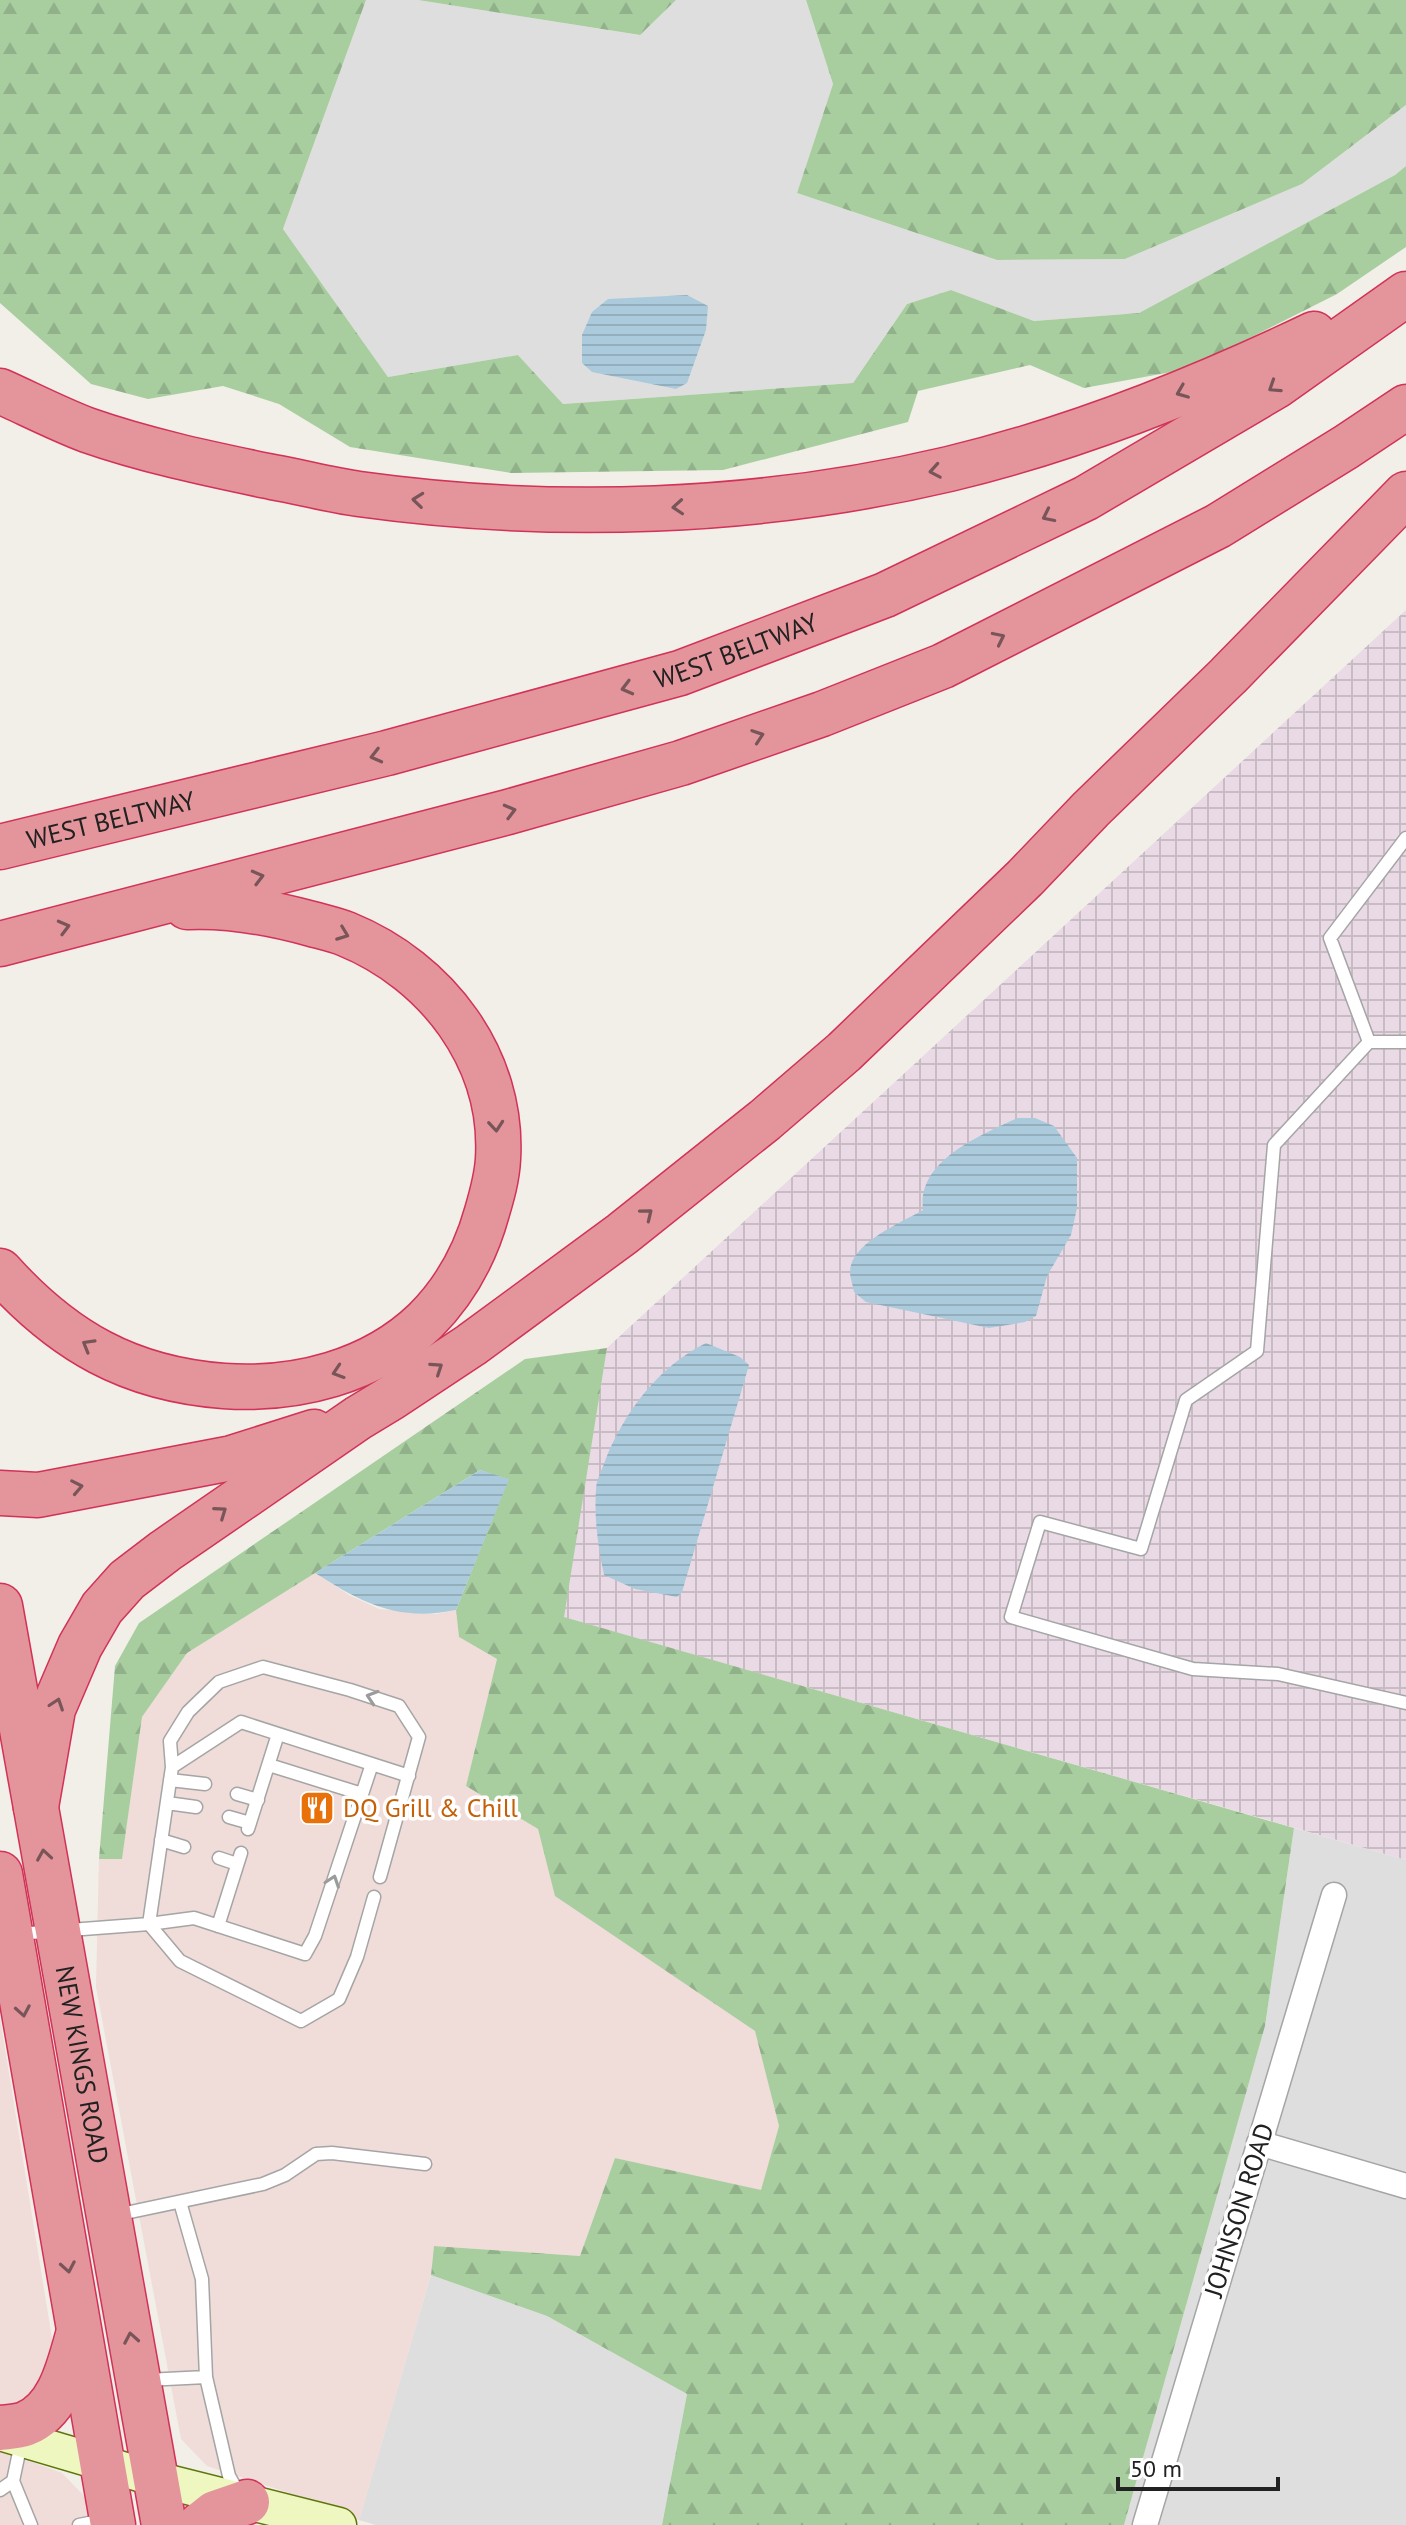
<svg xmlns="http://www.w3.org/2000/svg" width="1406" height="2525" font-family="'PT Sans',sans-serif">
  <defs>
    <pattern id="industrial-grid" width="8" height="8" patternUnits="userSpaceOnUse" patternTransform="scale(2)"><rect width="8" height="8" fill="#e9dae5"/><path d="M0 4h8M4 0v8" fill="none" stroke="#c8bbc4"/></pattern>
    <pattern id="forest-firs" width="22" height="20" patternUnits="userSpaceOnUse" patternTransform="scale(2)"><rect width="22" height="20" fill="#a8ce9f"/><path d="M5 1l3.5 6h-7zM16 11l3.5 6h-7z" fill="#90b189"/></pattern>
    <pattern id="water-rules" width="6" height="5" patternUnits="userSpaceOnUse" patternTransform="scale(2)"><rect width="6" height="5" fill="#abcbdc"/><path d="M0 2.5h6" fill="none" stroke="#93aebc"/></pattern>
  </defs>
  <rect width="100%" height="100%" fill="#f1efe8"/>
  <!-- residential -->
  <path fill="#dfdede" d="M 366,0 L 418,0 L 639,35 L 676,0 L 806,0 L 833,84 L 797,193 L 997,260 L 1125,259 L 1302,184 L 1406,105 L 1406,166 L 1395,175 L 1139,313 L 1034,321 L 951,290 L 907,304 L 853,383 L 563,404 L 518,355 L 388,377 L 283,229 Z
    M 1294,1828 L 1406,1860 L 1406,2525 L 1124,2525 L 1265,2026 Z
    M 431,2275 L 547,2316 L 687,2394 L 662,2525 L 376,2525 L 359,2520 Z"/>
  <!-- commercial -->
  <path fill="#f0dcd9" d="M 315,1573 L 349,1595 L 379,1609 L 436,1614 L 456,1610 L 459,1637 L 497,1659 L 466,1786 L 538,1829 L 556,1896 L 755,2031 L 779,2126 L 761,2191 L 615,2158 L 580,2256 L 434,2246 L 431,2275 L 359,2520 L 320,2503 L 207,2466 L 181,2439 L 96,1987 L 99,1859 L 122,1858 L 142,1717 L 187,1653 Z
    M 0,2018 L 55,2357 L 46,2386 L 0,2415 Z
    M 0,2450 L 62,2473 L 85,2497 L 93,2525 L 0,2525 Z"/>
  <!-- industrial -->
  <path fill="url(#industrial-grid)" d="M 1406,610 L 1406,1860 L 563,1617 L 607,1348 Z"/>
  <!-- forest -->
  <path fill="url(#forest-firs)" d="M 0,0 L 366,0 L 283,229 L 388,377 L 518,355 L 563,404 L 853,383 L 907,304 L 951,290 L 1034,321 L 1139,313 L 1395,175 L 1406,166 L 1406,247 L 1337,294 L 1188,369 L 1084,388 L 1030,365 L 918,391 L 908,422 L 723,470 L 511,473 L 350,447 L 279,404 L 223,386 L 148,399 L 91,384 L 0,303 Z
    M 418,0 L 676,0 L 640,35 Z
    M 806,0 L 1406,0 L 1406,105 L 1302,184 L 1125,259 L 997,260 L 797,193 L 833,84 Z
    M 607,1348 L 564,1617 L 1294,1828 L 1265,2026 L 1124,2525 L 662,2525 L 687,2394 L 547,2316 L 431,2275 L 434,2246 L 580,2256 L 615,2158 L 761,2190 L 779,2126 L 755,2031 L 555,1896 L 538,1829 L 466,1786 L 497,1659 L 459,1637 L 456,1610 L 508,1480 L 480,1470 L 187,1653 L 142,1717 L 122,1859 L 99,1859 L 115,1666 L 139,1623 L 525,1359 Z"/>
  <!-- water -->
  <path fill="url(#water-rules)" d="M 687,295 L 708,306 L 706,330 L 687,383 L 676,389 L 592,372 L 582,363 L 582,335 L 592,312 L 608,299 Z
    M 1017,1118 L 1035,1118 L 1054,1126 L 1077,1158 L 1077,1208 L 1071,1235 L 1047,1276 L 1036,1316 L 1025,1322 L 989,1328 L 866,1302 L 854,1292 C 853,1285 850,1278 850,1272 C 850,1243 901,1223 923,1210 C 917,1160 980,1136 1017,1118 Z
    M 706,1343 L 740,1357 L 749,1365 L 682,1592 L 677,1597 L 635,1589 L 604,1575 C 598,1547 594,1518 596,1490 C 596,1480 602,1470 605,1461 C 624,1412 659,1366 706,1343 Z
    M 480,1470 L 509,1479 L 456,1610 C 398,1622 362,1603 315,1573 Z"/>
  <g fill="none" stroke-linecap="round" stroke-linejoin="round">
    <!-- lane casing -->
    <g stroke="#a5a5a5" stroke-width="15">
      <path id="lane" d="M 1406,838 L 1330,938 L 1369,1042 L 1406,1042
        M 1369,1042 L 1274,1145 L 1257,1351 L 1186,1400 L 1141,1549 L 1040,1522 L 1011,1617 L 1193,1669 L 1278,1674 L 1406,1703
        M 269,1765 L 362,1794
        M 172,1767 L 170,1741 L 188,1712 L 219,1682 L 263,1667 L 350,1690 L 399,1706 L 419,1737 L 380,1877
        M 170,1780 L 205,1784
        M 237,1794 L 258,1800
        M 167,1803 L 196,1807
        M 229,1817 L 250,1823
        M 248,1829 L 278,1734
        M 161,1840 L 184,1847
        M 219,1858 L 237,1864
        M 374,1897 L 357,1957 L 339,1999 L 301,2021 L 180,1961 L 149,1924 L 172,1767 L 241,1722 L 409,1776
        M 218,1926 L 241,1853
        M 17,1934 L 149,1924 L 194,1918 L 305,1954 L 315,1936 L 372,1764
        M 116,2215 L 263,2184 L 285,2175 L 316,2154 L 332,2153 L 425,2164
        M 206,2377 L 229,2476 L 239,2494
        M 146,2380 L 206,2377 L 202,2279 L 180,2202
        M 13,2481 L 31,2525
        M 0,2490 L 13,2481 L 21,2443
        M 79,2525 L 104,2520"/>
    </g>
    <!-- street casing -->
    <g stroke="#a5a5a5" stroke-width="27">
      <path id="street" d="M 1259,2143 L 1406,2186
        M 1145,2525 L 1334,1895"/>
    </g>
    <!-- secondary casing -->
    <g stroke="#5e750b" stroke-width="37">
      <path id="secondary" d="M 0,2433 L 156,2479 L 339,2525"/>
    </g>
    <!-- highway casing -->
    <g stroke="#d23257" stroke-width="47">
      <g id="highway">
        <path d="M 0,391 C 29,404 58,419 87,430 C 147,451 210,464 272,477 C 301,482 330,490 359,494 C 554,521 758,514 949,469 C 1075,439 1197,390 1314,334"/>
        <path id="s1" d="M 0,847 L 387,753 L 680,673 L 885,595 L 1086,498 L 1276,386 L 1406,294"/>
        <path d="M 0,944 L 508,812 L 681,763 L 822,714 L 943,666 L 1218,526 L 1346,447 L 1406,407"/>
        <path d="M 0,1271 C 63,1341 129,1379 224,1386 C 296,1391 372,1372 425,1321 C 455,1291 476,1252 487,1212 C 492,1195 497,1178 498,1159 C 504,1059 437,971 346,934 C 336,930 323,927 312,924 C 272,913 228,905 187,907"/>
        <path d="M 0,1493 L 38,1495 L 232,1458 L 314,1432"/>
        <path id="s2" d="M 0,1606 L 164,2525"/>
        <path d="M 36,1807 L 53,1709 L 80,1646 L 102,1608 L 127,1580 L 165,1551 L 358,1418 L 391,1398 L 471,1345 L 622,1234 L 765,1120 L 844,1052 L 1025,878 L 1091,809 L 1228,676 L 1406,494"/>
        <path d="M 0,1874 L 113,2525"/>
        <path d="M 0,2428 C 8,2427 17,2427 25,2424 C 60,2410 69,2366 78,2335"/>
        <path d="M 200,2525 L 215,2513 L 247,2502"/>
      </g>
    </g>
    <!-- lane -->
    <use href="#lane" stroke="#fff" stroke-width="12"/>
    <!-- street -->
    <use href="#street" stroke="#fff" stroke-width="24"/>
    <!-- secondary -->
    <use href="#secondary" stroke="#eef7c0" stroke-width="34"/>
    <!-- highway -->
    <use href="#highway" stroke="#e3959b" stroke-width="44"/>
  </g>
  <!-- one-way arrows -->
  <defs><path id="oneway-chevron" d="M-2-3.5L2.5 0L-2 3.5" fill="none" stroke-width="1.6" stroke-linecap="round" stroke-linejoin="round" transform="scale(2)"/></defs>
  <g stroke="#785558">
    <use href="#oneway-chevron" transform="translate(1274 387) rotate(147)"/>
    <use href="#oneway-chevron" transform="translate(1182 392) rotate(158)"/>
    <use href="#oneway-chevron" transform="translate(935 471) rotate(170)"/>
    <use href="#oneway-chevron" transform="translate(418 500) rotate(-174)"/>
    <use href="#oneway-chevron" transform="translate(678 507) rotate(176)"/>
    <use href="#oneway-chevron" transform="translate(1048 516) rotate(154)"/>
    <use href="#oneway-chevron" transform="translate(999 638) rotate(-26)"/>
    <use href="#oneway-chevron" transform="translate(627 688) rotate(165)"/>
    <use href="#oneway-chevron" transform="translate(758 736) rotate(-19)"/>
    <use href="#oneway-chevron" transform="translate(376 756) rotate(166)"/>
    <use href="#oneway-chevron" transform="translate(510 811) rotate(-15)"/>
    <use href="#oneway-chevron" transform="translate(258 877) rotate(-15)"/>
    <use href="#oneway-chevron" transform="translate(64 927) rotate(-15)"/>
    <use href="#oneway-chevron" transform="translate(343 934) rotate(21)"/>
    <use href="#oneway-chevron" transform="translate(496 1126) rotate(85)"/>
    <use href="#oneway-chevron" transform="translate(647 1214) rotate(-39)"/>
    <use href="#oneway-chevron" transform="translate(88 1345) rotate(-150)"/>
    <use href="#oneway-chevron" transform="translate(437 1368) rotate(-34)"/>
    <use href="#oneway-chevron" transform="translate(338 1372) rotate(162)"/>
    <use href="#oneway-chevron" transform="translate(77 1487) rotate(-11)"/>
    <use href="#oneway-chevron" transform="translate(221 1512) rotate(-35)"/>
    <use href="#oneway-chevron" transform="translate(57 1704) rotate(-71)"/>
    <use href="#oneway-chevron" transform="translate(44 1855) rotate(-99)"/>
    <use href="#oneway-chevron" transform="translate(23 2011) rotate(80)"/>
    <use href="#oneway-chevron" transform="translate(68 2267) rotate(80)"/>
    <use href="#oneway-chevron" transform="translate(131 2338) rotate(-100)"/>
  </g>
  <g stroke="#9b9b9b">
    <use href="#oneway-chevron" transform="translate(372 1697) rotate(-162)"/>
    <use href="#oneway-chevron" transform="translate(333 1881) rotate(-71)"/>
  </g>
  <!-- icons -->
  <defs>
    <g id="restaurant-square" transform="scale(1.8)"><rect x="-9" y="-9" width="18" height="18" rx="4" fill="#e8710a" stroke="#fff"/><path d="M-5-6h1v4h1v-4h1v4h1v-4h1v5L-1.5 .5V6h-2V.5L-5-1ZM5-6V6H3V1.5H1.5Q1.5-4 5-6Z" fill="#fff"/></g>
  </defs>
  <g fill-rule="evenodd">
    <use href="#restaurant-square" x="317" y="1808"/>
  </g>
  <g text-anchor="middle" stroke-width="7" stroke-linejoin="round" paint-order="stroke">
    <!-- street labels -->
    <g font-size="26" fill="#212121" stroke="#fff">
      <text dy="9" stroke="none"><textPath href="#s1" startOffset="762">WEST BELTWAY</textPath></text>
      <text dy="9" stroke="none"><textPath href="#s1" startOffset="114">WEST BELTWAY</textPath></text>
      <text dy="9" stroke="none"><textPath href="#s2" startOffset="466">NEW KINGS ROAD</textPath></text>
      <text transform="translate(1239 2210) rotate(-73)" y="9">JOHNSON ROAD</text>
    </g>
    <!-- food labels -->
    <g font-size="26" fill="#c56008" stroke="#fff" text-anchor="start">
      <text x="343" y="1817">DQ Grill &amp; Chill</text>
    </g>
  </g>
  <!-- scale -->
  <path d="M1118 2477v12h160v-12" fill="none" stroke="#212121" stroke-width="4"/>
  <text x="1130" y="2477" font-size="24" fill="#212121" stroke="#ffffff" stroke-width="6" paint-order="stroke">50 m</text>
</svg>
